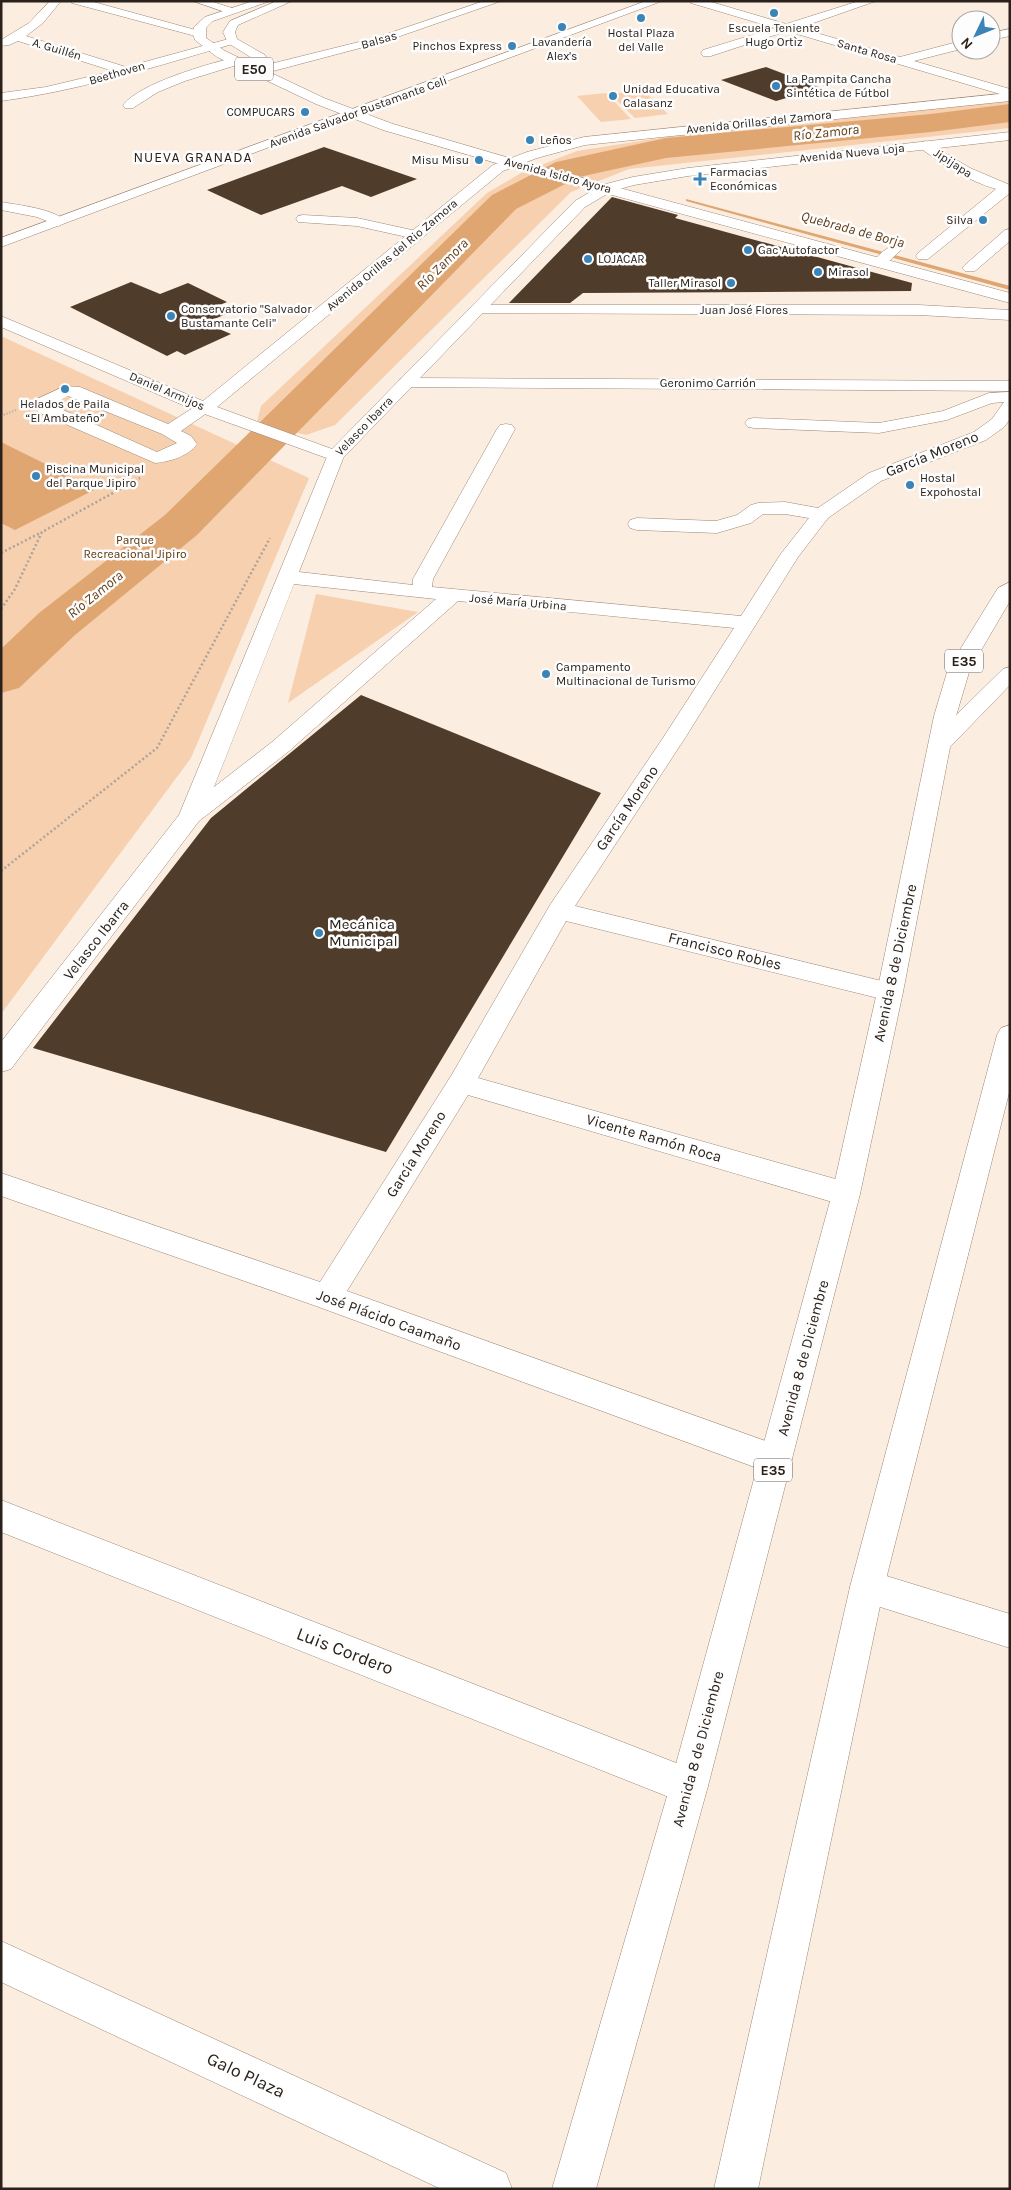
<svg xmlns="http://www.w3.org/2000/svg" width="1011" height="2190" font-family="Karla,sans-serif">
  <rect width="100%" height="100%" fill="#fbede0"/>
  <!-- green -->
  <path fill="#f6d0af" d="M 643,90 L 668,114 L 635,118 L 610,94 Z
    M 606,93 L 631,119 L 601,122 L 577,96 Z
    M 1010,100 L 1010,128 L 629,169 L 571,192 L 335,425 L 306,435 L 257,422 L 261,406 L 487,193 L 523,172 L 577,151 L 666,137 Z
    M 1,336 L 309,478 L 191,758 L 1,1014 Z
    M 316,594 L 418,612 L 288,703 Z"/>
  <!-- water -->
  <path fill="#dfa672" d="M 1,442 L 96,489 L 15,530 L 1,523 Z"/>
  <g fill="none" stroke-linecap="round" stroke-linejoin="round">
    <!-- stream -->
    <path fill="#dfa672" fill-rule="evenodd" d="M 686,199 L 1010,286 L 1010,290 L 686,201 Z"/>
    <!-- river -->
    <path fill="#dfa672" fill-rule="evenodd" d="M 1010,104 L 1010,122 L 931,132 L 666,158 L 579,177 L 516,209 L 197,535 L 75,635 L 19,688 L 1,693 L 1,649 L 39,613 L 165,515 L 492,195 L 556,162 L 666,138 L 931,114 Z"/>
  </g>
  <!-- building -->
  <path fill="#4f3c2b" d="M 766,67 L 821,88 L 776,101 L 721,80 Z
    M 324,147 L 417,179 L 371,197 L 342,186 L 261,215 L 207,190 Z
    M 612,197 L 678,215 L 675,218 L 912,283 L 911,291 L 583,293 L 570,303 L 509,303 Z
    M 131,282 L 160,294 L 188,283 L 227,302 L 212,308 L 226,314 L 205,323 L 231,334 L 185,355 L 177,351 L 167,356 L 70,307 Z
    M 361,695 L 601,793 L 386,1152 L 33,1048 L 211,818 Z"/>
  <g fill="none" stroke-linecap="round" stroke-linejoin="round">
    <!-- minor casing -->
    <g stroke="#9d8774" stroke-width="1">
      <path id="minor" d="M 50,1 L 61,1 L 43,23 L 26,36 L 126,67 L 232,38 L 238,41 L 236,43 C 158,66 82,90 1,101 L 1,93 L 46,87 L 113,71 L 18,41 L 9,45 L 1,46 L 1,40 L 29,23 Z
        M 71,1 L 90,1 L 203,32 L 205,34 L 199,37 L 72,3 Z
        M 193,1 L 210,1 L 235,9 L 237,11 L 231,14 Z
        M 484,1 L 501,1 L 383,42 L 258,75 L 252,71 L 254,68 L 375,38 Z
        M 690,1 L 708,1 L 786,24 L 859,1 L 876,1 L 799,28 L 900,57 L 961,41 L 961,49 L 914,61 L 1010,89 L 1010,97 L 787,31 L 711,56 L 703,56 L 701,53 L 703,50 L 775,28 L 691,3 Z
        M 1010,29 L 1010,36 L 991,40 L 991,33 Z
        M 236,57 L 242,61 L 240,64 L 185,81 L 158,92 L 133,108 L 125,108 L 123,105 C 140,83 208,64 236,57 Z
        M 925,141 L 970,168 L 1010,185 L 1010,193 L 928,259 L 918,259 L 916,256 L 918,253 L 996,189 C 968,181 944,165 920,148 L 918,145 Z
        M 1,202 C 18,205 56,209 66,222 L 59,226 L 37,217 L 1,210 Z
        M 303,215 L 357,218 L 421,232 L 423,235 L 421,238 L 416,239 L 357,226 L 298,222 L 296,219 L 298,216 Z
        M 1010,229 L 1010,241 L 975,271 L 965,271 L 962,268 L 965,265 L 1005,230 Z
        M 895,245 L 900,246 L 902,249 L 885,265 L 875,265 L 873,262 C 878,255 887,247 895,245 Z
        M 478,305 L 919,305 L 1010,310 L 1010,320 L 919,315 L 472,313 L 470,310 L 472,307 Z
        M 406,378 L 1010,381 L 1010,391 L 400,387 L 398,383 L 400,379 Z
        M 65,386 L 80,387 L 168,424 L 199,404 L 211,404 L 214,408 L 181,431 L 191,436 L 197,444 C 189,456 169,462 155,463 L 38,412 L 34,403 L 37,399 ZM 68,396 L 162,434 L 177,443 L 157,452 L 52,405 Z
        M 1010,392 L 1010,419 L 1004,427 L 986,440 L 881,481 L 828,518 L 798,557 L 685,738 L 575,906 L 890,983 L 899,985 L 903,992 L 899,999 L 890,1001 L 566,921 L 478,1078 L 846,1182 L 856,1186 L 860,1194 L 856,1202 L 846,1206 L 468,1095 L 347,1291 L 788,1449 L 792,1460 L 788,1471 L 776,1475 L 316,1306 L 1,1196 L 1,1173 L 320,1282 L 451,1076 L 550,905 L 663,738 L 734,628 L 458,601 L 288,752 L 199,821 L 11,1069 L 1,1072 L 1,1042 L 179,815 L 329,452 L 335,451 L 341,452 L 344,456 L 299,572 L 413,585 L 413,579 L 497,429 L 500,425 L 506,424 L 512,425 L 515,429 L 433,579 L 432,587 L 741,616 L 780,555 L 809,518 L 785,514 L 763,514 L 751,523 L 717,533 L 637,530 L 630,528 L 628,524 L 630,520 L 637,518 L 716,521 L 737,515 L 751,505 L 758,503 L 785,502 L 818,508 L 869,473 L 974,432 L 992,419 L 1004,402 L 992,403 L 947,420 L 879,433 L 754,428 L 748,427 L 745,423 L 748,419 L 754,418 L 879,423 L 943,411 L 989,393 ZM 294,584 L 436,599 L 272,742 L 214,787 Z
        M 1010,667 L 1010,685 L 948,749 L 940,751 L 932,749 L 929,744 L 932,739 L 1003,669 Z
        M 1,1500 L 702,1773 L 708,1786 L 702,1799 L 689,1805 L 1,1532 Z
        M 867,1570 L 1010,1614 L 1010,1648 L 855,1599 L 850,1587 L 855,1575 Z
        M 1,1941 L 506,2173 L 512,2189 L 441,2189 L 1,1982 Z"/>
    </g>
    <!-- major casing -->
    <g stroke="#9d8774" stroke-width="1">
      <path id="major" d="M 646,1 L 662,1 L 1,247 L 1,238 Z
        M 1010,93 L 1010,101 L 585,145 L 537,158 L 503,171 L 217,407 L 332,449 L 575,201 L 602,185 L 633,177 L 688,168 L 1010,132 L 1010,140 L 688,176 L 634,185 L 612,191 L 585,207 L 341,460 L 335,461 L 199,412 L 1,327 L 1,316 L 203,401 L 493,165 L 527,152 L 584,137 Z"/>
    </g>
    <!-- highway casing -->
    <g stroke="#9d8774" stroke-width="1">
      <path id="highway" d="M 253,1 L 270,1 L 213,21 L 206,28 L 206,38 L 225,51 L 324,98 L 393,124 L 523,162 L 1010,293 L 1010,303 L 513,168 L 383,130 L 316,104 L 217,57 L 195,40 L 193,34 L 194,27 L 205,17 Z
        M 277,1 L 292,1 L 238,25 L 235,32 L 237,39 L 265,55 L 267,58 L 265,61 L 257,61 L 228,43 L 223,32 L 230,21 Z
        M 1010,582 L 1010,601 L 970,669 L 956,716 L 903,992 L 860,1194 L 708,1786 L 596,2189 L 552,2189 L 670,1786 L 832,1194 L 877,992 L 934,716 L 948,669 L 998,588 Z
        M 1010,1025 L 1010,1089 L 884,1587 L 758,2189 L 714,2189 L 850,1587 L 997,1035 L 1001,1028 Z"/>
    </g>
    <!-- path-far1 -->
    <path stroke="#afa398" stroke-width="2" stroke-dasharray="1 2" stroke-linecap="butt" d="M 1,416 L 16,410"/>
    <!-- path -->
    <path stroke="#afa398" stroke-width="2.5" stroke-dasharray="2 2.5" stroke-linecap="butt" d="M 1,553 L 42,532
      M 1,609 L 15,589 L 42,532 L 140,478
      M 1,871 L 157,748 L 270,538"/>
    <!-- minor -->
    <use href="#minor" fill="#fff" fill-rule="evenodd"/>
    <!-- major -->
    <use href="#major" fill="#fff" fill-rule="evenodd"/>
    <!-- highway -->
    <use href="#highway" fill="#fff" fill-rule="evenodd"/>
  </g>
  <!-- markers -->
  <g fill="#3b84b8" stroke="#fdfdfd" stroke-width="2">
    <circle cx="774" cy="13" r="5"/>
    <circle cx="641" cy="18" r="5"/>
    <circle cx="562" cy="27" r="5"/>
    <circle cx="512" cy="46" r="5"/>
    <circle cx="776" cy="86" r="5"/>
    <circle cx="613" cy="96" r="5"/>
    <circle cx="305" cy="112" r="5"/>
    <circle cx="530" cy="140" r="5"/>
    <circle cx="479" cy="160" r="5"/>
    <path d="M697.5 171.5h5v5h5v5h-5v5h-5v-5h-5v-5h5z"/>
    <circle cx="983" cy="220" r="5"/>
    <circle cx="748" cy="250" r="5"/>
    <circle cx="588" cy="259" r="5"/>
    <circle cx="818" cy="272" r="5"/>
    <circle cx="731" cy="283" r="5"/>
    <circle cx="171" cy="316" r="5"/>
    <circle cx="65" cy="389" r="5"/>
    <circle cx="36" cy="476" r="5"/>
    <circle cx="910" cy="485" r="5"/>
    <circle cx="546" cy="674" r="5"/>
    <circle cx="319" cy="933" r="5"/>
  </g>
  <g text-anchor="middle" stroke-width="5" stroke-linejoin="round" paint-order="stroke">
    <!-- far-poi labels -->
    <g font-size="12" fill="#2a211a" stroke="#fdfdfd" text-anchor="start">
      <text x="774" y="32" text-anchor="middle">Escuela Teniente<tspan x="774" dy="14">Hugo Ortìz</tspan></text>
      <text x="641" y="37" text-anchor="middle">Hostal Plaza<tspan x="641" dy="14">del Valle</tspan></text>
      <text x="562" y="46" text-anchor="middle">Lavandería<tspan x="562" dy="14">Alex's</tspan></text>
      <text x="502" y="50" text-anchor="end">Pinchos Express</text>
      <text x="786" y="83">La Pampita Cancha<tspan x="786" dy="14">Sintética de Fútbol</tspan></text>
      <text x="623" y="93">Unidad Educativa<tspan x="623" dy="14">Calasanz</tspan></text>
      <text x="295" y="116" text-anchor="end">COMPUCARS</text>
      <text x="540" y="144">Leños</text>
      <text x="469" y="164" text-anchor="end">Misu Misu</text>
      <text x="710" y="176">Farmacias<tspan x="710" dy="14">Económicas</tspan></text>
      <text x="973" y="224" text-anchor="end">Silva</text>
      <text x="758" y="254">Gac Autofactor</text>
      <text x="598" y="263">LOJACAR</text>
      <text x="828" y="276">Mirasol</text>
      <text x="721" y="287" text-anchor="end">Taller Mirasol</text>
      <text x="181" y="313">Conservatorio "Salvador<tspan x="181" dy="14">Bustamante Celi"</tspan></text>
      <text x="65" y="408" text-anchor="middle">Helados de Paila<tspan x="65" dy="14">“El Ambateño”</tspan></text>
      <text x="46" y="473">Piscina Municipal<tspan x="46" dy="14">del Parque Jipiro</tspan></text>
      <text x="920" y="482">Hostal<tspan x="920" dy="14">Expohostal</tspan></text>
      <text x="556" y="671">Campamento<tspan x="556" dy="14">Multinacional de Turismo</tspan></text>
    </g>
    <!-- far-street labels -->
    <g font-size="12" fill="#2a211a" stroke="#fdfdfd">
      <text transform="translate(379 40) rotate(-16)" y="4">Balsas</text>
      <text transform="translate(57 49) rotate(17)" y="4">A. Guillén</text>
      <text transform="translate(867 51) rotate(16)" y="4">Santa Rosa</text>
      <text transform="translate(117 73) rotate(-16)" y="4">Beethoven</text>
      <text transform="translate(358 112) rotate(-20)" y="4">Avenida Salvador Bustamante Celi</text>
      <text transform="translate(759 122) rotate(-6)" y="4">Avenida Orillas del Zamora</text>
      <text transform="translate(852 153) rotate(-6)" y="4">Avenida Nueva Loja</text>
      <text transform="translate(953 163) rotate(33)" y="4">Jipijapa</text>
      <text transform="translate(558 175) rotate(15)" y="4">Avenida Isidro Ayora</text>
      <text transform="translate(392 255) rotate(-40)" y="4">Avenida Orillas del Rio Zamora</text>
      <text x="744" y="314">Juan José Flores</text>
      <text x="708" y="387">Geronimo Carrión</text>
      <text transform="translate(167 391) rotate(23)" y="4">Daniel Armijos</text>
      <text transform="translate(364 426) rotate(-46)" y="4">Velasco Ibarra</text>
      <text transform="translate(518 602) rotate(5)" y="4">José María Urbina</text>
    </g>
    <!-- far-park labels -->
    <g font-size="12" fill="#59340b" stroke="#fdfdfd">
      <text x="135" y="544">Parque<tspan x="135" dy="14">Recreacional Jipiro</tspan></text>
    </g>
    <!-- shield labels -->
    <g fill="#fdfdfd" stroke="#69635e" stroke-width="1">
      <rect x="235" y="57.5" width="38" height="23" rx="4"/>
      <rect x="945" y="649.5" width="38" height="23" rx="4"/>
      <rect x="754" y="1458.5" width="38" height="23" rx="4"/>
    </g>
    <g font-size="14" font-weight="bold" fill="#2a211a">
      <text x="254" y="74">E50</text>
      <text x="964" y="666">E35</text>
      <text x="773" y="1475">E35</text>
    </g>
    <!-- far-water labels -->
    <g font-size="14" font-style="italic" fill="#623c15" stroke="#fdfdfd">
      <text transform="translate(826 132) rotate(-6)" y="5">Río Zamora</text>
      <text transform="translate(853 229) rotate(15)" y="5">Quebrada de Borja</text>
      <text transform="translate(442 264) rotate(-45)" y="5">Río Zamora</text>
      <text transform="translate(95 594) rotate(-39)" y="5">Río Zamora</text>
    </g>
    <!-- far-neighbourhood labels -->
    <g font-size="14" letter-spacing="1" fill="#2a211a" stroke="#fdfdfd">
      <text x="193" y="162">NUEVA GRANADA</text>
    </g>
    <!-- street labels -->
    <g font-size="15" fill="#2a211a" stroke="#fdfdfd">
      <text transform="translate(932 454) rotate(-22)" y="5">García Moreno</text>
      <text transform="translate(627 808) rotate(-56)" y="5">García Moreno</text>
      <text transform="translate(96 940) rotate(-52)" y="5">Velasco Ibarra</text>
      <text transform="translate(725 951) rotate(14)" y="5">Francisco Robles</text>
      <text transform="translate(895 963) rotate(-78)" y="5">Avenida 8 de Diciembre</text>
      <text transform="translate(654 1138) rotate(16)" y="5">Vicente Ramón Roca</text>
      <text transform="translate(416 1154) rotate(-58)" y="5">García Moreno</text>
      <text transform="translate(389 1320) rotate(20)" y="5">José Plácido Caamaño</text>
      <text transform="translate(803 1358) rotate(-75)" y="5">Avenida 8 de Diciembre</text>
      <text transform="translate(698 1749) rotate(-75)" y="5">Avenida 8 de Diciembre</text>
    </g>
    <!-- poi labels -->
    <g font-size="15" fill="#2a211a" stroke="#fdfdfd" text-anchor="start">
      <text x="329" y="929">Mecánica<tspan x="329" dy="17">Municipal</tspan></text>
    </g>
    <!-- near-street labels -->
    <g font-size="18" fill="#2a211a" stroke="#fdfdfd">
      <text transform="translate(345 1651) rotate(21)" y="6">Luis Cordero</text>
      <text transform="translate(246 2075) rotate(25)" y="6">Galo Plaza</text>
    </g>
  </g>
  <!-- border -->
  <rect width="1011" height="2190" fill="none" stroke="#2a211a" stroke-width="5"/>
  <!-- north arrow -->
  <g transform="translate(976 35) rotate(227)"><circle r="24" fill="#fdfdfd" stroke="#a9a5a2"/>
  <path d="M0-4L9 19L0 12L-9 19Z" fill="#3b84b8"/>
  <text y="-8" font-size="14" font-weight="bold" text-anchor="middle" fill="#2a211a">N</text>
  </g>
</svg>
